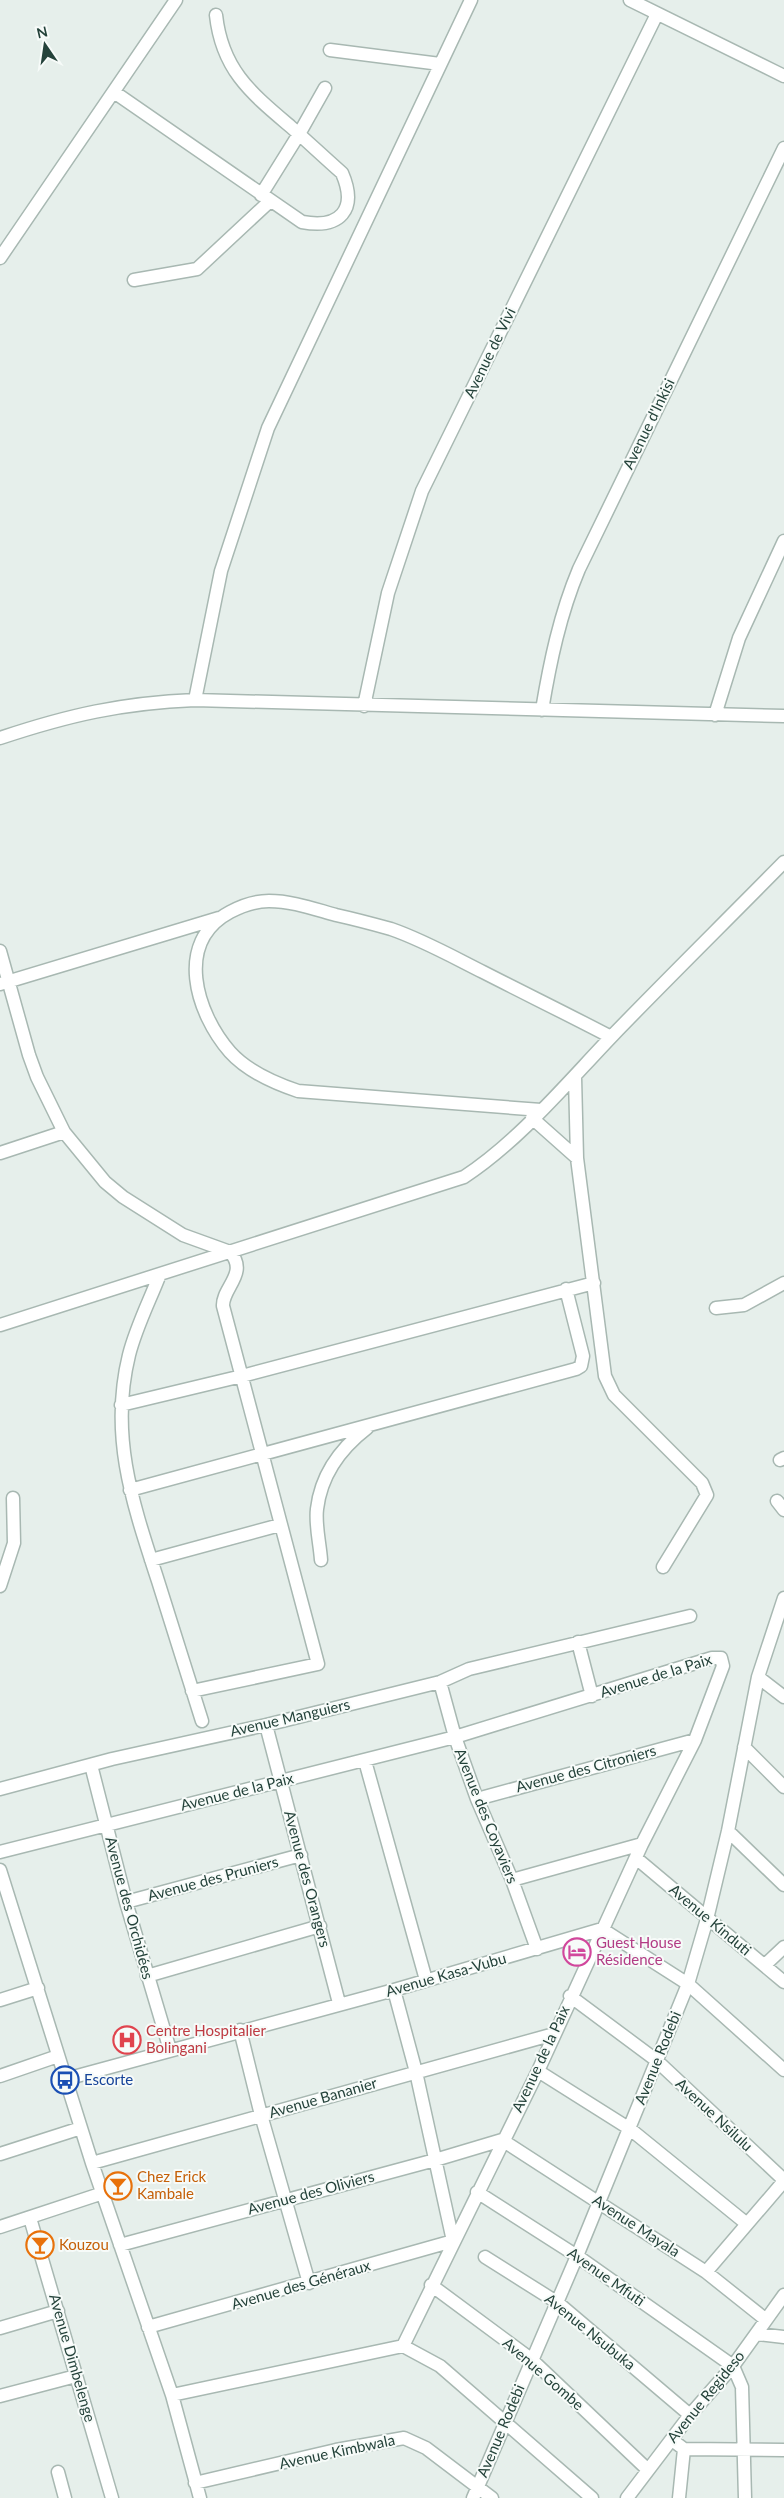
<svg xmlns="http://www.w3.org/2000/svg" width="784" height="2498" font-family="Lato,sans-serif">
  <rect width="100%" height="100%" fill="#e6efeb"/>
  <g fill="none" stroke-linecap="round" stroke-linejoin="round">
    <!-- minor casing -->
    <g stroke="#a8b8b2" stroke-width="15">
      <path id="minor" d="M 630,0 L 784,76
        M 330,50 L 440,64
        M 114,92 L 302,222 C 340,229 358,210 342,173 C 325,158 308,142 291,127 C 251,93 222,70 216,15
        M 261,195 L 299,134 L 325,88
        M 0,258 L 176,0
        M 134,280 L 197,269 L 270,201
        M 195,700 L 221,571 L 268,428 L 471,0
        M 364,706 L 388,593 L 422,491 L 657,14
        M 542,710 C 550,662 560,614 579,569 L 784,148
        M 715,715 L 739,638 L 784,541
        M 0,738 C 69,715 122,703 195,700 L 784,716
        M 0,951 L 29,1055 L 37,1077 L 64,1132 L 105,1182 L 123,1197 L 183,1235 L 230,1252 C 249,1273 222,1288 223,1306 L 318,1664 L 192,1691
        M 0,984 L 219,918
        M 575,1077 L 577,1158 L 605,1376 L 614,1395 L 702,1483 L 707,1495 L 663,1567
        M 541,1110 L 298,1091 C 274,1083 248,1072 230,1052 C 196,1013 174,942 230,912 C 243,905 254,901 269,901 C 292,901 314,909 336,915 C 354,919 373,924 391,929 C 423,940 453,957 483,972 C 526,994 569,1015 611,1037
        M 532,1118 L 577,1158
        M 0,1153 L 64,1132
        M 160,1274 C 150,1300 136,1327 129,1355 C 109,1436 133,1504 158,1581 C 172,1627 187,1674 202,1721
        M 716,1308 L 744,1305 L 784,1283
        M 0,1325 L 464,1177 C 519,1141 567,1083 613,1035 C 669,977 727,920 784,862
        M 121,1405 L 242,1376 L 594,1283
        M 780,1460 L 784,1458
        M 130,1490 L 576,1369 L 581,1366 L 583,1356 L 566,1289
        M 777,1501 L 784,1510
        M 151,1560 L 280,1525
        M 321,1560 C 320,1544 315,1525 317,1509 C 321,1475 341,1448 367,1428
        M 0,1586 L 14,1543 L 13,1498
        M 578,1642 L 592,1696
        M 758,1677 L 784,1697
        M 440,1682 L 455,1737 L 477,1799 L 512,1880 L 537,1949
        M 266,1725 L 339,2003
        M 744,1747 L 784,1787
        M 365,1761 L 426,1980
        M 91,1765 L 126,1902 L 170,2050
        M 0,1789 L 112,1759 L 266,1725 L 440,1682 L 469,1669 L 690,1616
        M 477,1799 L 695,1740
        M 728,1831 L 784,1885
        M 0,1852 L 455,1737 L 712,1658 L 721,1658 L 723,1666 L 695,1740 L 642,1844 L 538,2071 L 403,2346
        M 636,1858 L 784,1982
        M 0,1870 L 92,2163 L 172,2395 L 200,2498
        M 512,1880 L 642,1844
        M 126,1902 L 301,1855
        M 765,1965 L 784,1947
        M 147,1976 L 320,1926
        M 570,1996 L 656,2060 L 784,2180
        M 0,2000 L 38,1988
        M 240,2030 L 261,2115 L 309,2283
        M 538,2071 L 630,2129 L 747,2224
        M 0,2076 L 58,2056
        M 66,2079 L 394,1990 L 602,1929 L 688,1984 L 784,2070
        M 0,2154 L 81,2128
        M 92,2163 L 554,2034
        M 477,2192 L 577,2256 L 733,2366 L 742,2387 L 745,2498
        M 30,2218 L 112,2498
        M 0,2227 L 103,2193
        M 120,2245 L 435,2160 L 502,2140 L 706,2272 L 765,2319
        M 485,2257 L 558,2303 L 690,2415
        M 706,2272 L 784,2181
        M 431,2285 L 531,2359 L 648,2470
        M 148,2327 L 453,2241 L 416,2072 L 394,1990
        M 0,2328 L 58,2311
        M 757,2334 L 784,2337
        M 403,2346 L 440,2366 L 592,2498
        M 172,2395 L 403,2346
        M 0,2396 L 76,2376
        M 672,2440 L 684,2449 L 784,2450
        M 58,2472 L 65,2498
        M 195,2483 L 336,2450 L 404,2438 L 426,2448 L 492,2498
        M 473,2498 L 577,2256 L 688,1984 L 707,1919 L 728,1831 L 758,1677 L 784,1598
        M 627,2498 L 690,2415 L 733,2366 L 784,2295
        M 679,2498 L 684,2449"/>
    </g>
    <!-- minor -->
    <use href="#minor" stroke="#fff" stroke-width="12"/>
  </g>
  <!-- icons -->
  <defs>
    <g id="hotel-ring" transform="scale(1.4375)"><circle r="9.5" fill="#f7fbf9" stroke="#d1479c" stroke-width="1.5"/><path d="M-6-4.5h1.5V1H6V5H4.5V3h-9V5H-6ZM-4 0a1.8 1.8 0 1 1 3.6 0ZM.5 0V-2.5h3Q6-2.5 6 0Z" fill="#d1479c"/></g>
    <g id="hospital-ring" transform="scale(1.4375)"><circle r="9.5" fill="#f7fbf9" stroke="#e0444e" stroke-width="1.5"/><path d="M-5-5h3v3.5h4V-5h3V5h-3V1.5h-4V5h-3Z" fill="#e0444e"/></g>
    <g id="bus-ring" transform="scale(1.4375)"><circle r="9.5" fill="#f7fbf9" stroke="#1a4fb4" stroke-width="1.5"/><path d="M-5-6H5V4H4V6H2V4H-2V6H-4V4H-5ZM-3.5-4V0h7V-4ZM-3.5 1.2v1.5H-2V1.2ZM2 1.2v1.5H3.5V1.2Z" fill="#1a4fb4"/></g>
    <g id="bar-ring" transform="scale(1.4375)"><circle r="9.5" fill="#f7fbf9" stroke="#e8710a" stroke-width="1.5"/><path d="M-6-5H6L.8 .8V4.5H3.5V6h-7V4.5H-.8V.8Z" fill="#e8710a"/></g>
  </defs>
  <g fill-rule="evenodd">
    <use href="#hotel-ring" x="577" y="1952"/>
    <use href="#hospital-ring" x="127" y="2040"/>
    <use href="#bus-ring" x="65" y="2080"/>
    <use href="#bar-ring" x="118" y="2186"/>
    <use href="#bar-ring" x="40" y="2245"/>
  </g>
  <g text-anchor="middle" stroke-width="4" stroke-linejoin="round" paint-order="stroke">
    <!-- street labels -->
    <g font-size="15" fill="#24423a" stroke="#f7fbf9">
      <text transform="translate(490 353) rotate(-64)" y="5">Avenue de Vivi</text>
      <text transform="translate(649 424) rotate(-64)" y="5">Avenue d'Inkisi</text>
      <text transform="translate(656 1676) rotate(-17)" y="5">Avenue de la Paix</text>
      <text transform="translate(290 1718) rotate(-13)" y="5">Avenue Manguiers</text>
      <text transform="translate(586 1769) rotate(-15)" y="5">Avenue des Citroniers</text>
      <text transform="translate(237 1792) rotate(-14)" y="5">Avenue de la Paix</text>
      <text transform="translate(486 1816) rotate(68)" y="5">Avenue des Coyaviers</text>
      <text transform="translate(213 1879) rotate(-15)" y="5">Avenue des Pruniers</text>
      <text transform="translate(307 1879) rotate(75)" y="5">Avenue des Orangers</text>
      <text transform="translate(129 1908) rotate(75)" y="5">Avenue des Orchidées</text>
      <text transform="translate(710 1920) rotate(40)" y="5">Avenue Kinduti</text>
      <text transform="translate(446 1975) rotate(-16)" y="5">Avenue Kasa-Vubu</text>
      <text transform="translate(658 2058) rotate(-68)" y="5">Avenue Rodebi</text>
      <text transform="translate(541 2059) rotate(-65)" y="5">Avenue de la Paix</text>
      <text transform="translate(323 2098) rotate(-16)" y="5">Avenue Bananier</text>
      <text transform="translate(714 2115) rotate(43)" y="5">Avenue Nsilulu</text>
      <text transform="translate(311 2193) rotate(-15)" y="5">Avenue des Oliviers</text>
      <text transform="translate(636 2226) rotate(33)" y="5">Avenue Mayala</text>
      <text transform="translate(606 2277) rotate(35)" y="5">Avenue Mfuti</text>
      <text transform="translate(301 2285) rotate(-16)" y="5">Avenue des Généraux</text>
      <text transform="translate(590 2332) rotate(39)" y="5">Avenue Nsubuka</text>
      <text transform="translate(72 2358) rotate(74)" y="5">Avenue Dimbelenge</text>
      <text transform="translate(543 2374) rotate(41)" y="5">Avenue Gombe</text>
      <text transform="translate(706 2397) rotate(-51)" y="5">Avenue Regideso</text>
      <text transform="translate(501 2431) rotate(-67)" y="5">Avenue Rodebi</text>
      <text transform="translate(337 2452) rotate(-12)" y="5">Avenue Kimbwala</text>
    </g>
    <!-- hotel labels -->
    <g font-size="15" fill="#b23c85" stroke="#f7fbf9" text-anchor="start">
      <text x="596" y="1948">Guest House<tspan x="596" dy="17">Résidence</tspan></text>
    </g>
    <!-- health labels -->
    <g font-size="15" fill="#be3a42" stroke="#f7fbf9" text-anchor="start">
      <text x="146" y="2036">Centre Hospitalier<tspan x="146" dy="17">Bolingani</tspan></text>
    </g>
    <!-- transit labels -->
    <g font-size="15" fill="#164399" stroke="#f7fbf9" text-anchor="start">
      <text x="84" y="2085">Escorte</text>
    </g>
    <!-- food labels -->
    <g font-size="15" fill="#c56008" stroke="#f7fbf9" text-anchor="start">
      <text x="137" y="2182">Chez Erick<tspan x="137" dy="17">Kambale</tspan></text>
      <text x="59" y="2250">Kouzou</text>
    </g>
  </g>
  <!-- north arrow -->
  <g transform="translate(45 45) rotate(347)" stroke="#f7fbf9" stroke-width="4" paint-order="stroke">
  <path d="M0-4L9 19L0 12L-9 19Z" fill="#24423a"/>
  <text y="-8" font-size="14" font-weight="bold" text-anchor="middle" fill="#24423a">N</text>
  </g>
</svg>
